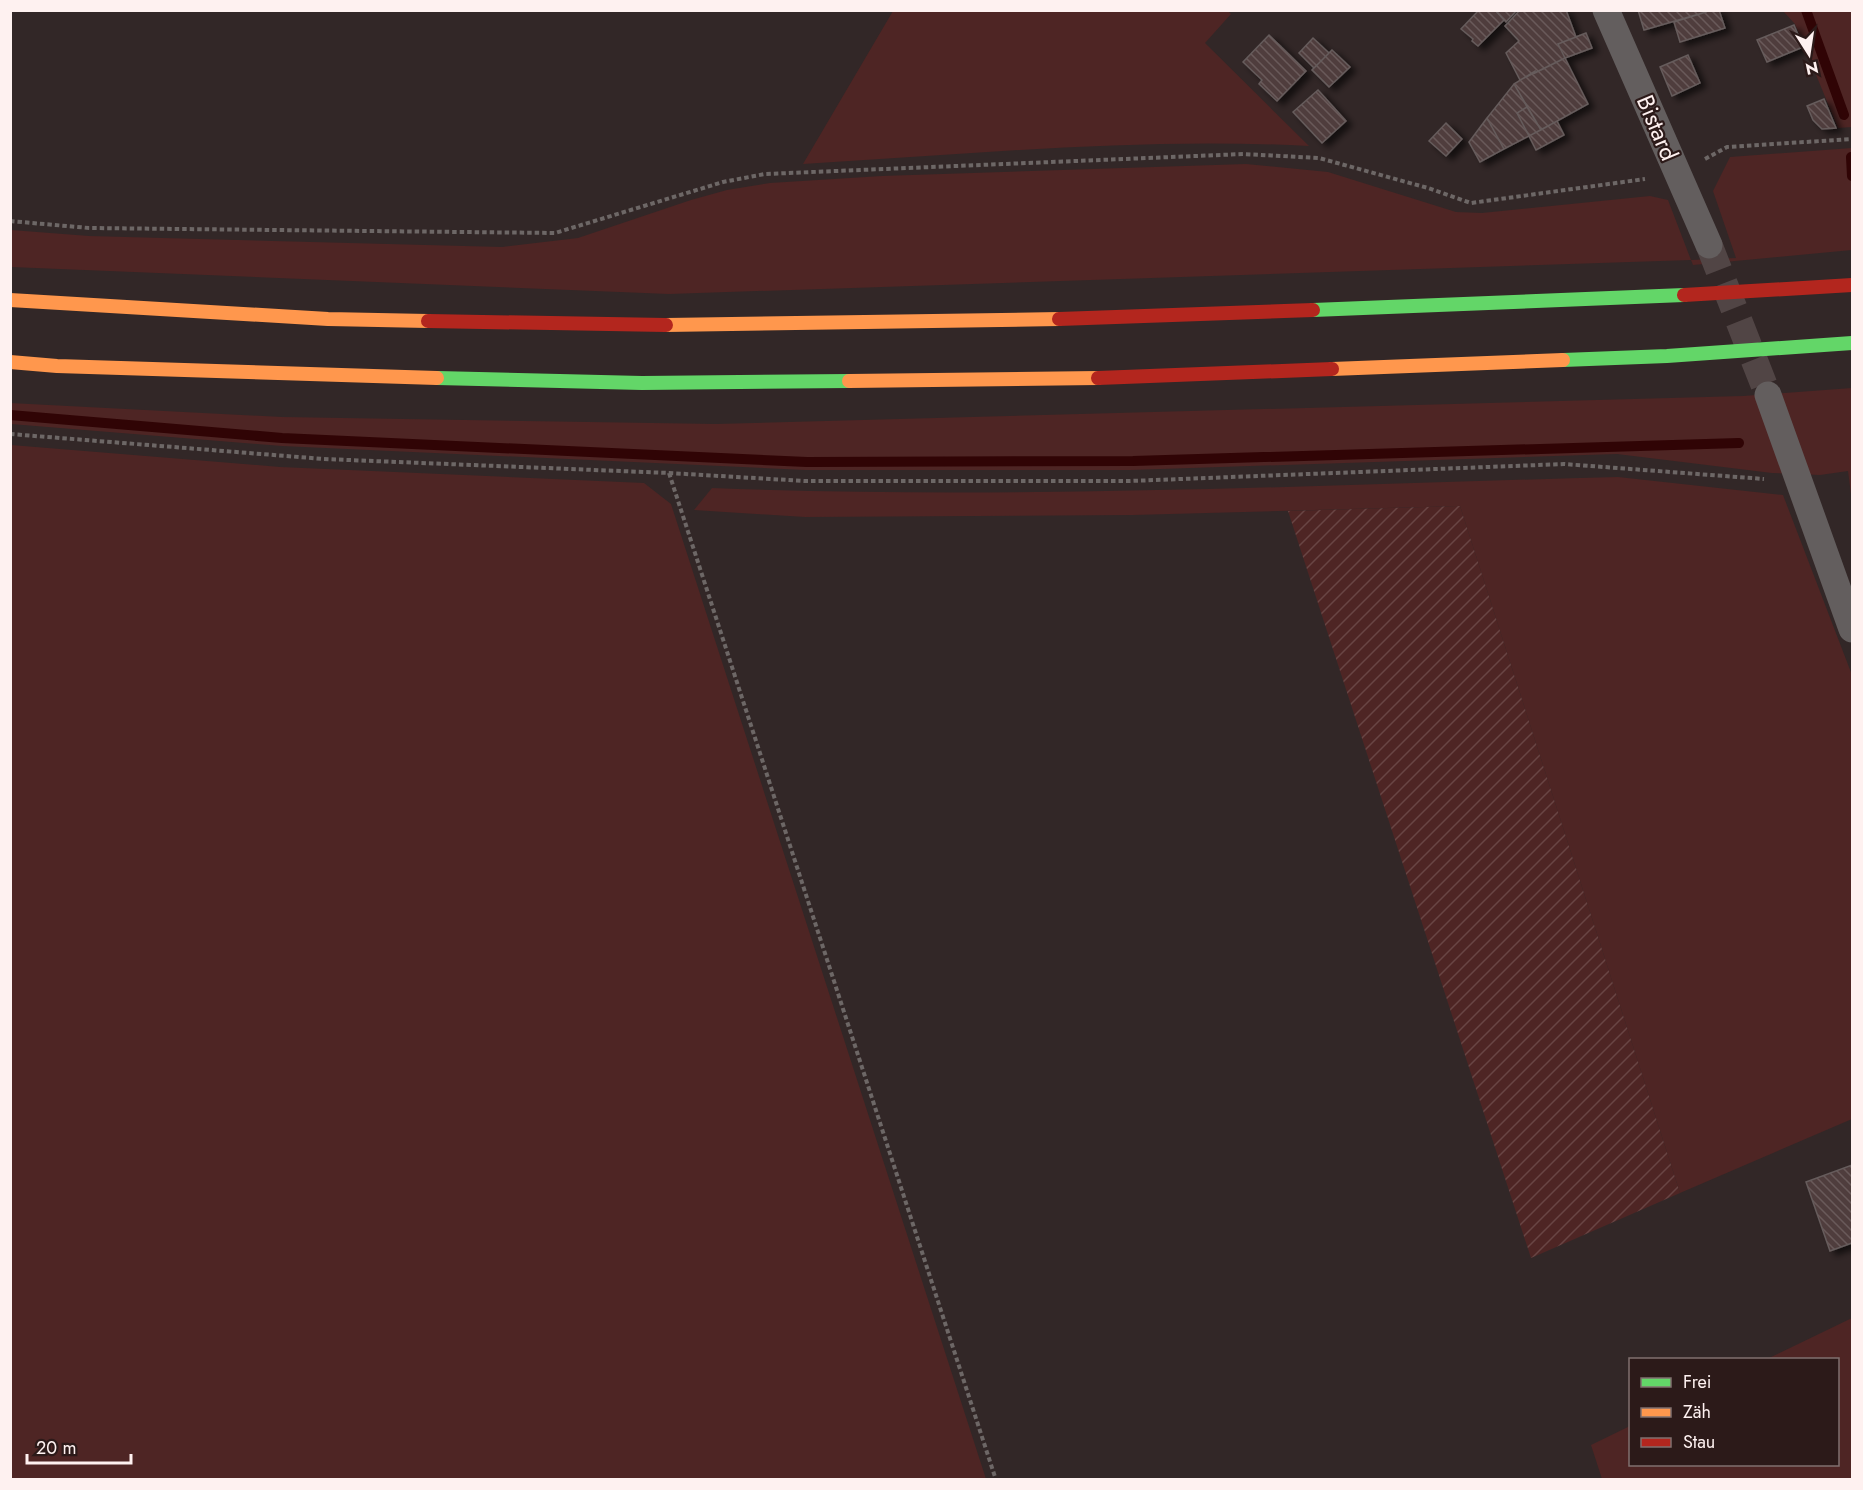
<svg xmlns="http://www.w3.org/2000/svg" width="1863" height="1490" font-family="Jost,sans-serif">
  <defs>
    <pattern id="garden-furrows" width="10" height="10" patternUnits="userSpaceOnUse" patternTransform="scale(1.5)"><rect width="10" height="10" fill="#4e2524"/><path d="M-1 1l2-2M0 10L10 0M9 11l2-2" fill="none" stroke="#694544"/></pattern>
    <pattern id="building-back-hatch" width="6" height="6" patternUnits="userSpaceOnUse" patternTransform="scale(1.5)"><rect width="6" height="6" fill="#4f3e3e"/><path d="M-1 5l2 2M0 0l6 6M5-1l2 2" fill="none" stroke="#695a5a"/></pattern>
    <filter id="shadow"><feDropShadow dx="6" dy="4" stdDeviation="3" flood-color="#0009"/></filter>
  </defs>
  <rect width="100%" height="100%" fill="#322727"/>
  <!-- grass -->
  <path fill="#4e2524" d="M 893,11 L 1228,11 L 1231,14 L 1205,43 L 1309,146 C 1141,137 972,154 803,164 Z
    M 1783,11 L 1852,11 L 1852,127 L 1838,128 L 1795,24 Z
    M 1852,148 L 1852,250 L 1693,265 L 1691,260 L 669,294 L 11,267 L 11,230 L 89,236 L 502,247 L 578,238 L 691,200 L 727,190 L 770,183 L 882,176 L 1246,164 L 1328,172 L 1456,212 L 1482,213 L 1650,196 L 1668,200 L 1691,260 L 1736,258 L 1713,191 L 1730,157 Z
    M 1852,388 L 1852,502 L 1848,471 L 1820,475 L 1772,473 L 1617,454 L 1131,470 L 805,470 L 282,446 L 11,424 L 10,403 L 282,417 L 716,424 L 1743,396 Z
    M 11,445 L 280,467 L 644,483 L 671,504 L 986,1479 L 11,1479 Z
    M 1618,477 L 1783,495 L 1852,675 L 1852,1119 L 1680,1193 L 1460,506 L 1133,515 L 805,517 L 694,510 L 712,488 C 1014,500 1316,485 1618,477 Z
    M 1852,1318 L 1852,1479 L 1602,1479 L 1591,1445 L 1630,1426 L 1630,1464 L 1838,1464 L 1838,1360 L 1767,1359 Z"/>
  <!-- garden -->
  <path fill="url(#garden-furrows)" d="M 1460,506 L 1680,1193 L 1531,1258 L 1288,511 Z"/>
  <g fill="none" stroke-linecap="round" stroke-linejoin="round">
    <!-- stream -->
    <path stroke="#300405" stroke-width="10" d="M 1806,10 L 1844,115
      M 1851,157 L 1852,176
      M 10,415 L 282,438 L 807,462 L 1133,461 L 1739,443"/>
  </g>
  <!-- building -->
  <path fill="url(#building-back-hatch)" stroke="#665c5c" stroke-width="1.5" filter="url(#shadow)" d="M 1479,10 L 1495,10 L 1504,20 L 1478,46 L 1472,41 L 1473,39 L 1461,29 Z
    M 1495,10 L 1517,10 L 1506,22 Z
    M 1520,10 L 1566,10 L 1576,37 L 1558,44 L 1565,58 L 1520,80 L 1506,53 L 1519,41 L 1505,26 Z
    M 1638,10 L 1705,10 L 1706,12 L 1644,30 Z
    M 1705,10 L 1719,10 L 1725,28 L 1680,42 L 1674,22 L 1706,12 Z
    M 1794,25 L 1803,47 L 1767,62 L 1757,40 Z
    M 1586,33 L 1592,48 L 1565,58 L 1558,44 Z
    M 1269,35 L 1306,71 L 1277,101 L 1259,84 L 1262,80 L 1243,62 Z
    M 1313,38 L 1329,53 L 1314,68 L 1299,53 Z
    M 1332,50 L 1350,67 L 1329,87 L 1312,70 Z
    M 1688,55 L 1700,83 L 1672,96 L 1660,67 Z
    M 1565,58 L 1588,104 L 1541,130 L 1514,84 L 1535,71 L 1535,73 Z
    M 1514,84 L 1527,107 L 1517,113 L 1529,136 L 1504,149 L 1487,118 Z
    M 1318,90 L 1346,121 L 1322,143 L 1293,112 Z
    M 1824,99 L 1836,128 L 1822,129 L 1813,120 L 1807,106 Z
    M 1527,107 L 1541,130 L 1529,136 L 1517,113 Z
    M 1487,118 L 1504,149 L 1480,162 L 1469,142 Z
    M 1557,121 L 1564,135 L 1536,150 L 1529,136 Z
    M 1446,123 L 1462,139 L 1446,156 L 1429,141 Z
    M 1852,1165 L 1852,1243 L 1830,1251 L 1806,1182 Z"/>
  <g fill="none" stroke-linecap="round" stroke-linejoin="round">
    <!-- street-tunnel -->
    <path stroke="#514545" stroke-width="27" stroke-dasharray="27 14" stroke-linecap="butt" d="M 1709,245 L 1768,395"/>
    <!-- path -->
    <path stroke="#6d6766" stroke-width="4" stroke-dasharray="4.5 3" stroke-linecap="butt" d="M 1705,159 L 1727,147 L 1852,139
      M 10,221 L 89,228 L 555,233 L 723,182 L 765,174 L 1243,154 L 1319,158 L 1428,188 L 1471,203 L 1645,179
      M 10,434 L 324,459 L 669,473 L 805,481 L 1130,481 L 1564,464 L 1764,479
      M 669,473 L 996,1480"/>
    <!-- street -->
    <path stroke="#635e5e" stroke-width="27" d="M 1606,10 L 1709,245
      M 1768,395 L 1852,629"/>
    <!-- fast -->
    <path stroke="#63d668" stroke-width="14" d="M 1313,310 L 1684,295
      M 1563,360 L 1667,356 L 1852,343
      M 437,378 L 642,383 L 849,381"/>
    <!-- slow -->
    <path stroke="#ff974d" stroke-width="14" d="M 10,300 L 328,319 L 428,321
      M 666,325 L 1059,319
      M 10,362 L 57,366 L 437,378
      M 1332,369 L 1563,360
      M 849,381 L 1098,378"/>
    <!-- jam -->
    <path stroke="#b3261e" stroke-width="14" d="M 1684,295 L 1852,285
      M 1059,319 L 1313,310
      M 428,321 L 666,325
      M 1098,378 L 1332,369"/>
  </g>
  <g text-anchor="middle" stroke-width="4.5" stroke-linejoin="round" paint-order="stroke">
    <!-- street labels -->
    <g font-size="24" fill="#fef1f0" stroke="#2c1a19">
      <text transform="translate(1657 128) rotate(67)" y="8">Bistard</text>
    </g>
  </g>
  <!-- border -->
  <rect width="1863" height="1490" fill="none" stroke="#fef1f0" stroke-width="24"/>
  <!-- legend -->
  <rect x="1629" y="1358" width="210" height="108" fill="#2c1a19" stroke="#80706f" stroke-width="1.5"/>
  <rect x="1641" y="1378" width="30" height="9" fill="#63d668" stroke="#80706f" stroke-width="1.5"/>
  <text x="1683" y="1388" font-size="18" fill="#fef1f0">Frei</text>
  <rect x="1641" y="1408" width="30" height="9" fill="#ff974d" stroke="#80706f" stroke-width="1.5"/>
  <text x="1683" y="1418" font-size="18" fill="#fef1f0">Zäh</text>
  <rect x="1641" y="1438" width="30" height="9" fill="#b3261e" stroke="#80706f" stroke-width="1.5"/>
  <text x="1683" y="1448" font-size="18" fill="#fef1f0">Stau</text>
  <!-- north arrow -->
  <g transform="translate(1809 54) rotate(168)" stroke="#2c1a19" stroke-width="4.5" paint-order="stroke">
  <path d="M0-4.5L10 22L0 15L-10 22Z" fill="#fef1f0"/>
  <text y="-9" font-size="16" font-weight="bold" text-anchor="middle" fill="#fef1f0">N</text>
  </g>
  <!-- scale -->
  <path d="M27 1454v9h104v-9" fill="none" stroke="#fef1f0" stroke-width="3"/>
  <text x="36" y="1454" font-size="18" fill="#fef1f0" stroke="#2c1a19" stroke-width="4.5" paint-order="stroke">20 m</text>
</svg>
